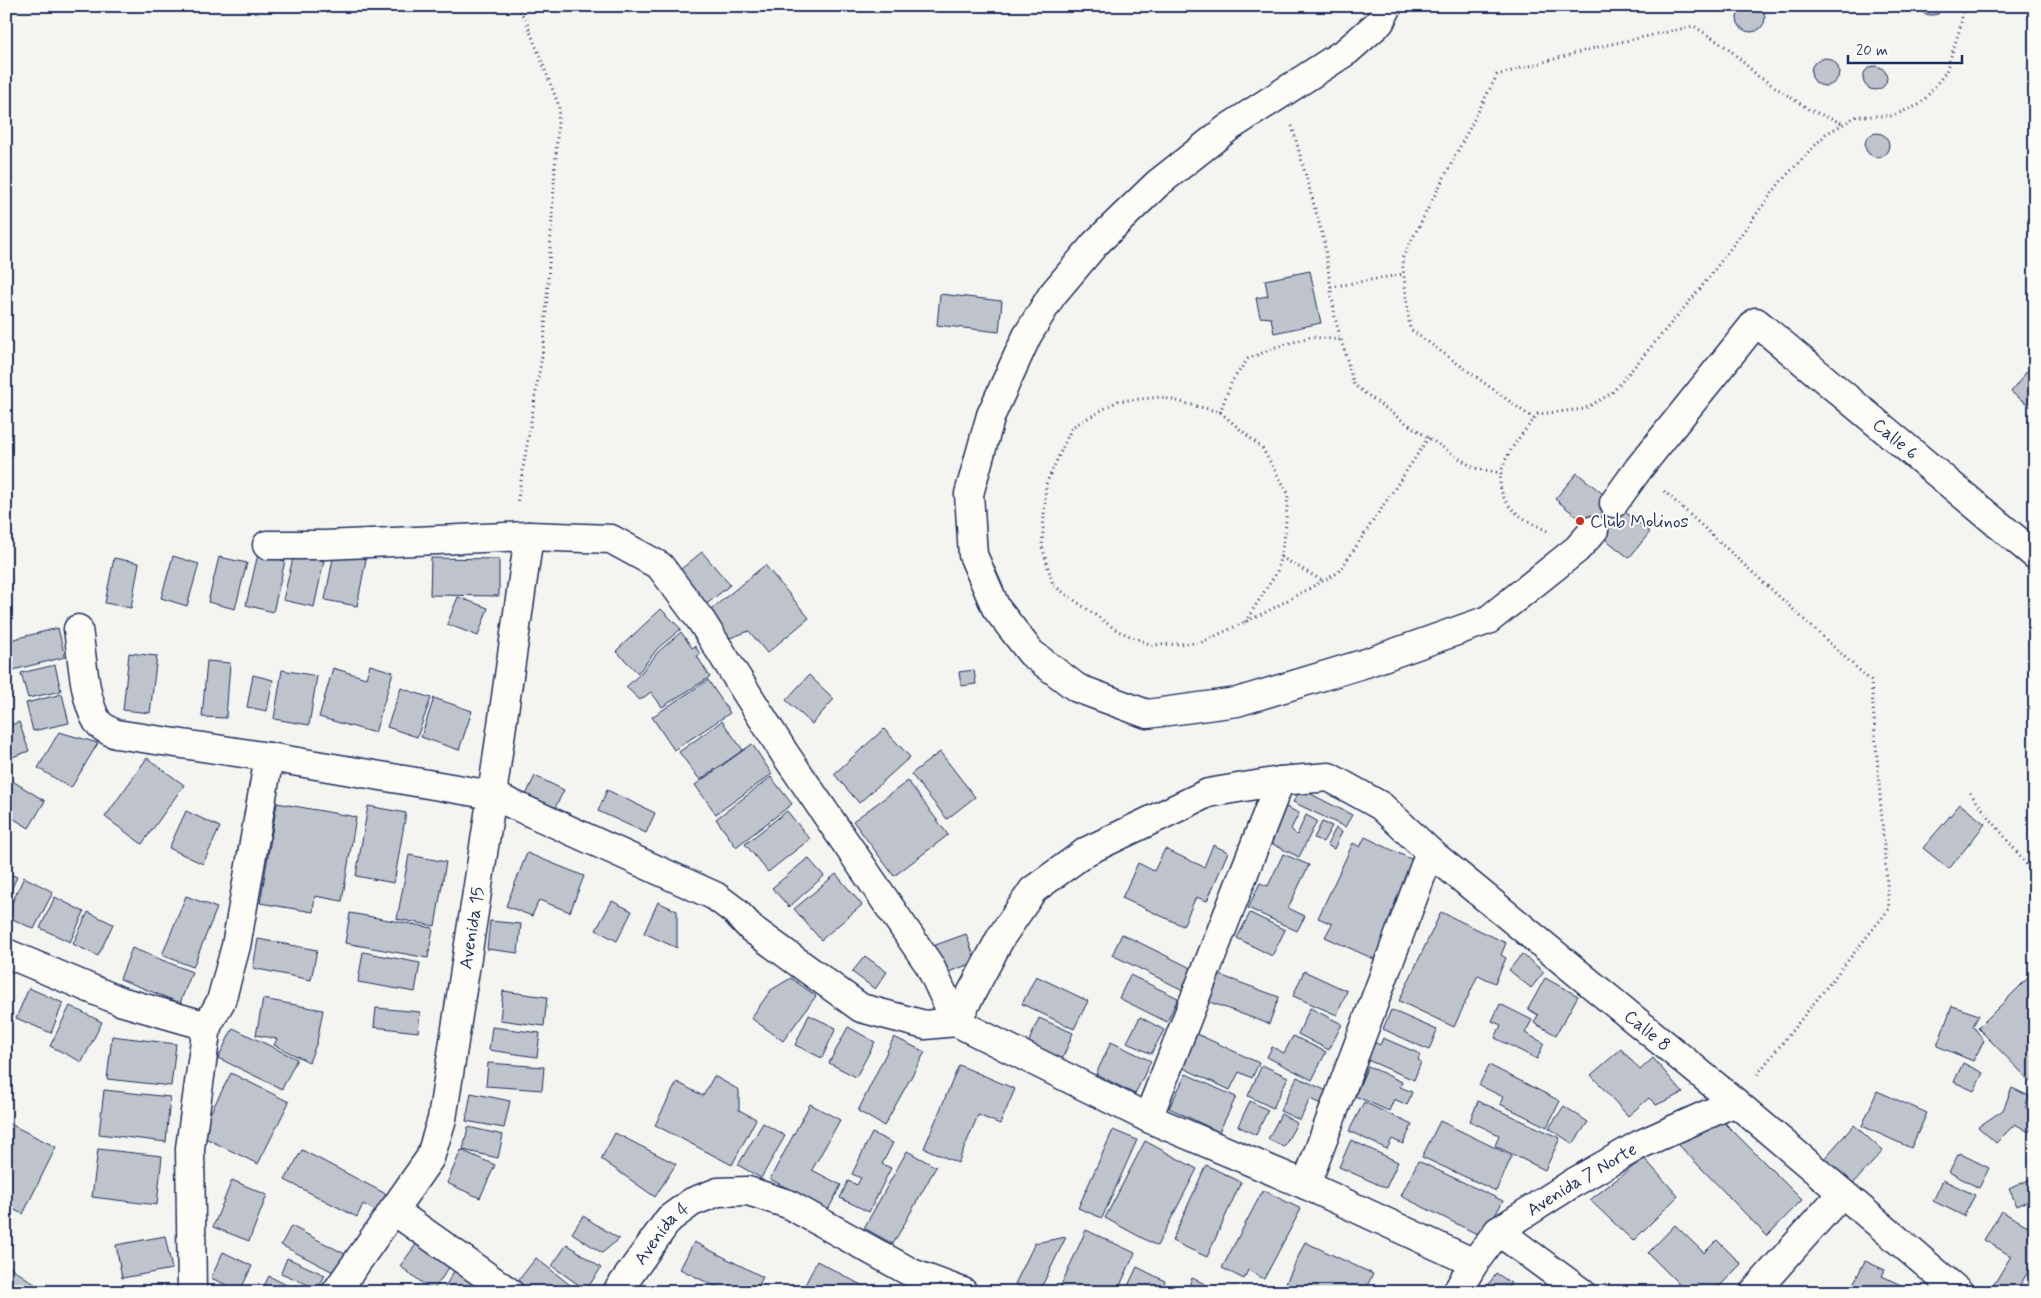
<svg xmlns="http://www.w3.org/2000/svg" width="2041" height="1298" font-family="Mynerve,sans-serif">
  <rect width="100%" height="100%" fill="#f4f4f1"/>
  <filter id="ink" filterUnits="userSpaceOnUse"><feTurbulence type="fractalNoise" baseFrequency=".02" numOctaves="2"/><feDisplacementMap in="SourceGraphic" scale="10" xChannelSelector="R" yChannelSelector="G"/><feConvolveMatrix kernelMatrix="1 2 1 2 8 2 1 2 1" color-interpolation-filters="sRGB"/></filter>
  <g filter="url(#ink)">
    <!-- building -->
    <path fill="#bfc3cc" stroke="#1b2f5e" d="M1737 18a14 14 0 1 1 28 0a14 14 0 1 1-28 0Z
      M 1921,6 L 1941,6 L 1941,8 L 1938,14 L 1931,15 L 1924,14 Z
      M1811 72a14 14 0 1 1 28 0a14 14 0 1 1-28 0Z
      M1863 78a12 12 0 1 1 24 0a12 12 0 1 1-24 0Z
      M1865 145a12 12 0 1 1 24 0a12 12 0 1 1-24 0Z
      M 1310,271 L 1321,323 L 1274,333 L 1271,318 L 1260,317 L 1256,298 L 1268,296 L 1265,280 Z
      M 940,294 L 1002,301 L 999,332 L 937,325 Z
      M 2035,361 L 2035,410 L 2011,392 Z
      M 1577,473 L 1650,532 L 1629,558 L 1555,499 Z
      M 702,552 L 730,585 L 703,607 L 675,574 Z
      M 334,553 L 366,559 L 357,606 L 325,600 Z
      M 258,554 L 285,561 L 273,612 L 246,605 Z
      M 294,554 L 324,561 L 314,607 L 283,600 Z
      M 173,556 L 199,564 L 187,606 L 161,598 Z
      M 219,557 L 247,563 L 235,609 L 208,602 Z
      M 114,558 L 139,563 L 131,608 L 105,603 Z
      M 431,558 L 499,559 L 499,596 L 430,595 Z
      M 765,565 L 809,618 L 767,653 L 749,631 L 730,638 L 708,612 Z
      M 458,597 L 488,608 L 478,636 L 447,624 Z
      M 661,609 L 681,629 L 658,648 L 638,673 L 616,651 Z
      M 58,628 L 65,657 L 13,670 L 6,641 Z
      M 681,632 L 692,648 L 695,646 L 700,654 L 697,656 L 710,677 L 662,707 L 651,692 L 640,700 L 626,687 L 640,674 L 658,652 Z
      M 129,653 L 157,656 L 150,713 L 123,710 Z
      M 207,661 L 230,663 L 226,718 L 202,717 Z
      M 55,665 L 61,691 L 28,698 L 21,673 Z
      M 370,665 L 393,672 L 375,733 L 319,717 L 333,668 L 366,678 Z
      M 282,670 L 317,676 L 309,725 L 274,719 Z
      M 974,670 L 976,684 L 961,686 L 959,672 Z
      M 253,675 L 273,680 L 267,711 L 247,707 Z
      M 809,675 L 834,699 L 812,724 L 786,700 Z
      M 708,680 L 730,713 L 674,750 L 652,717 Z
      M 401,688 L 431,698 L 417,737 L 387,727 Z
      M 62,694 L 69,723 L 33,731 L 26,703 Z
      M 434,698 L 472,711 L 459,750 L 421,737 Z
      M 722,721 L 743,750 L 700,780 L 679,752 Z
      M 19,722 L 29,751 L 7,759 L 6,727 Z
      M 884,729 L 910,757 L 859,803 L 834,774 Z
      M 59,732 L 98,743 L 71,788 L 38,768 Z
      M 752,744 L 772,774 L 716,814 L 695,785 Z
      M 940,752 L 975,797 L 947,819 L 911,774 Z
      M 147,758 L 184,785 L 142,844 L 105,817 Z
      M 535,776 L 564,790 L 551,816 L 523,801 Z
      M 6,777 L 45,801 L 29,828 L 6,814 Z
      M 771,777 L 792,804 L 736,847 L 716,819 Z
      M 908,781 L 948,835 L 894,876 L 853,821 Z
      M 1301,789 L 1352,815 L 1345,827 L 1293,802 Z
      M 607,790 L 655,813 L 646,833 L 598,811 Z
      M 277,803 L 356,817 L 342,901 L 315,896 L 313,912 L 260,903 Z
      M 1960,804 L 1985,824 L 1949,869 L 1923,848 Z
      M 368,806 L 406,813 L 394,883 L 356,876 Z
      M 1286,807 L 1299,813 L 1291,829 L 1297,835 L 1306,815 L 1317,821 L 1299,857 L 1260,838 L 1274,810 L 1282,814 Z
      M 186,811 L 220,827 L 203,864 L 169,848 Z
      M 787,811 L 810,839 L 768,872 L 745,844 Z
      M 1322,822 L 1332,826 L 1323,842 L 1314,838 Z
      M 1336,828 L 1342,832 L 1334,849 L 1327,845 Z
      M 1365,837 L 1419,863 L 1374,959 L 1325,937 L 1332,924 L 1318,918 L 1353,843 L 1360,847 Z
      M 1213,845 L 1228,852 L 1207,901 L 1196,897 L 1183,926 L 1122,898 L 1138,863 L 1154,871 L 1165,849 L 1204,867 Z
      M 527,853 L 584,876 L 570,912 L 539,900 L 532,916 L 506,906 Z
      M 1283,854 L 1309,865 L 1288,908 L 1305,916 L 1297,931 L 1248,908 L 1260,883 L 1268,886 Z
      M 409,855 L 446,862 L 435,926 L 397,919 Z
      M 808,858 L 824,876 L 789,907 L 772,888 Z
      M 6,872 L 17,877 L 6,901 Z
      M 836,874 L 862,905 L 821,940 L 794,909 Z
      M 24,877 L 53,892 L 34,929 L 6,916 Z
      M 186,896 L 217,908 L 193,967 L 162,955 Z
      M 55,897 L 84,912 L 70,942 L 40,928 Z
      M 612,901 L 632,911 L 617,941 L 596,930 Z
      M 658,902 L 677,911 L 677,948 L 644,933 Z
      M 88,912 L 113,924 L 98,956 L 73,944 Z
      M 1441,912 L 1506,943 L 1501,955 L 1506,958 L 1495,983 L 1478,975 L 1454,1027 L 1399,1001 Z
      M 350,913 L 433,928 L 428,958 L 345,943 Z
      M 1250,913 L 1285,930 L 1272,956 L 1237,938 Z
      M 490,921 L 521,924 L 518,953 L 487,949 Z
      M 966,934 L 976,962 L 940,975 L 930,947 Z
      M 1122,934 L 1195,970 L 1185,991 L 1112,955 Z
      M 258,939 L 317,950 L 311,980 L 253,968 Z
      M 132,948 L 192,972 L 180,1003 L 120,979 Z
      M 363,952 L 420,963 L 415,992 L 358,982 Z
      M 1522,954 L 1544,972 L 1531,988 L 1509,970 Z
      M 865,956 L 887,972 L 875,989 L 852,972 Z
      M 2035,956 L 2035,967 L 2030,962 Z
      M 1304,971 L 1347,991 L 1337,1015 L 1293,996 Z
      M 1217,974 L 1279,997 L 1269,1024 L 1207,1001 Z
      M 1130,975 L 1178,998 L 1167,1022 L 1119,998 Z
      M 1036,976 L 1088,1001 L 1074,1029 L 1022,1004 Z
      M 2029,977 L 2035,983 L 2035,1086 L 1978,1028 Z
      M 791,978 L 816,996 L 783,1041 L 751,1018 L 771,990 Z
      M 1545,978 L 1578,996 L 1556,1035 L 1534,1023 L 1538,1015 L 1528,1009 Z
      M 29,988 L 63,1003 L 51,1033 L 16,1018 Z
      M 503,991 L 547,997 L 544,1026 L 500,1020 Z
      M 263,999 L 323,1010 L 317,1042 L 309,1062 L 274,1045 L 277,1039 L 256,1035 Z
      M 1500,1004 L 1532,1020 L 1525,1033 L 1544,1043 L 1537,1059 L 1495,1038 L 1501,1025 L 1492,1021 Z
      M 70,1006 L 102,1022 L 82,1062 L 50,1046 Z
      M 1952,1006 L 1979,1015 L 1973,1026 L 1984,1041 L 1973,1061 L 1937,1046 Z
      M 376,1008 L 420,1012 L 418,1032 L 374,1027 Z
      M 1310,1008 L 1342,1024 L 1329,1050 L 1298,1034 Z
      M 1391,1010 L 1437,1030 L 1429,1050 L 1383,1029 Z
      M 809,1015 L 836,1028 L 822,1058 L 795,1045 Z
      M 1140,1017 L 1164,1030 L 1151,1054 L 1127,1042 Z
      M 1039,1018 L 1073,1033 L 1061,1062 L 1026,1048 Z
      M 492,1027 L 540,1033 L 537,1057 L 489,1050 Z
      M 848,1027 L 875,1042 L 856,1077 L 829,1063 Z
      M 233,1028 L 297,1059 L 282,1089 L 218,1058 Z
      M 1195,1033 L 1259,1063 L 1252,1078 L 1239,1072 L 1230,1090 L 1179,1066 Z
      M 112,1036 L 176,1044 L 171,1086 L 107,1079 Z
      M 1293,1036 L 1326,1052 L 1312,1080 L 1267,1057 L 1272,1047 L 1284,1053 Z
      M 894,1037 L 925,1052 L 884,1126 L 858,1111 Z
      M 1383,1038 L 1420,1054 L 1418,1060 L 1421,1062 L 1414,1080 L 1365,1059 L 1372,1041 L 1380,1045 Z
      M 1111,1042 L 1151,1061 L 1135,1094 L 1096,1074 Z
      M 1621,1049 L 1640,1070 L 1653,1058 L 1683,1093 L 1656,1105 L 1649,1098 L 1628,1116 L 1591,1075 Z
      M 488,1063 L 544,1067 L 542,1090 L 486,1086 Z
      M 1963,1063 L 1983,1073 L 1974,1091 L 1954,1082 Z
      M 959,1065 L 1015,1089 L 1000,1124 L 978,1115 L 958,1163 L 924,1148 Z
      M 1262,1065 L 1288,1077 L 1273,1108 L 1248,1096 Z
      M 1489,1065 L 1560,1101 L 1547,1127 L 1500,1104 L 1503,1097 L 1479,1085 Z
      M 1368,1066 L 1402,1082 L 1400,1087 L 1412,1092 L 1407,1105 L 1394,1099 L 1389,1111 L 1355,1096 Z
      M 231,1073 L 289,1102 L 258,1164 L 199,1135 Z
      M 1186,1074 L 1236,1097 L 1219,1132 L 1169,1108 Z
      M 714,1076 L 739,1090 L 739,1110 L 756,1119 L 732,1165 L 655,1125 L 677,1082 L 703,1096 Z
      M 1297,1077 L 1329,1092 L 1323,1105 L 1310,1099 L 1300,1120 L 1280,1111 Z
      M 2012,1088 L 2029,1096 L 2025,1107 L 2035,1114 L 2035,1122 L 2029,1132 L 2015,1124 L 1996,1143 L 1978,1127 L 2003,1110 Z
      M 104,1090 L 170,1097 L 166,1142 L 99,1134 Z
      M 1877,1091 L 1927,1113 L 1911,1148 L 1862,1126 Z
      M 471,1093 L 510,1101 L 504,1128 L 466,1121 Z
      M 1250,1101 L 1268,1110 L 1256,1135 L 1238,1126 Z
      M 1478,1101 L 1560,1138 L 1545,1170 L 1495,1146 L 1499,1135 L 1470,1121 Z
      M 1364,1102 L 1412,1125 L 1403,1144 L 1392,1139 L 1387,1149 L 1349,1131 Z
      M 810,1104 L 840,1120 L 812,1170 L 841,1185 L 828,1210 L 770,1179 Z
      M 1564,1106 L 1588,1122 L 1573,1144 L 1549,1128 Z
      M 1281,1114 L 1297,1123 L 1284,1147 L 1268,1139 Z
      M 1719,1117 L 1802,1200 L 1767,1236 L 1671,1137 Z
      M 1440,1121 L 1512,1156 L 1496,1191 L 1422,1157 Z
      M 8,1123 L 56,1147 L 23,1214 L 6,1206 L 6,1126 Z
      M 763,1123 L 785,1136 L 761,1178 L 738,1165 Z
      M 1854,1125 L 1883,1151 L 1851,1186 L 1822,1161 Z
      M 468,1127 L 503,1135 L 498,1158 L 463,1150 Z
      M 1113,1130 L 1137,1140 L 1102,1218 L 1078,1208 Z
      M 615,1133 L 676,1164 L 655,1197 L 601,1159 Z
      M 872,1133 L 893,1143 L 882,1164 L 891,1168 L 869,1212 L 840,1198 L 848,1181 L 857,1185 L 861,1178 L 852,1174 Z
      M 1351,1140 L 1398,1162 L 1386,1188 L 1339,1167 Z
      M 1145,1141 L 1197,1169 L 1157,1246 L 1105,1218 Z
      M 98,1149 L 162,1156 L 157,1205 L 92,1197 Z
      M 302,1150 L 388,1195 L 379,1213 L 363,1204 L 357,1217 L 285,1180 Z
      M 461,1150 L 495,1165 L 480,1198 L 447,1183 Z
      M 907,1151 L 936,1167 L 893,1244 L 864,1228 Z
      M 1959,1153 L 1989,1168 L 1979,1188 L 1949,1172 Z
      M 1644,1158 L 1678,1196 L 1633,1241 L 1590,1200 Z
      M 1418,1161 L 1503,1201 L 1483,1237 L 1401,1196 Z
      M 1206,1165 L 1241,1182 L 1207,1257 L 1172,1241 Z
      M 2035,1177 L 2035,1198 L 2017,1206 L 2009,1189 Z
      M 232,1180 L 267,1195 L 249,1241 L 213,1227 Z
      M 1943,1180 L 1975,1195 L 1964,1216 L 1933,1201 Z
      M 1263,1190 L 1301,1209 L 1264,1279 L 1248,1270 L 1244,1279 L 1222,1268 Z
      M 2001,1211 L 2035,1230 L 2035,1260 L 2016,1292 L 2003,1292 L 1993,1286 L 2011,1256 L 1984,1240 Z
      M 583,1216 L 619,1239 L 602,1253 L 572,1233 Z
      M 1675,1225 L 1704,1253 L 1717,1240 L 1741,1264 L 1714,1292 L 1687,1292 L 1648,1253 Z
      M 291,1226 L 351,1257 L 341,1276 L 281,1245 Z
      M 1086,1230 L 1135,1253 L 1117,1292 L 1058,1292 Z
      M 165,1236 L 172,1269 L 122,1278 L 116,1245 Z
      M 1066,1237 L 1039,1292 L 1030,1292 L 1015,1284 L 1035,1243 Z
      M 694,1242 L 763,1277 L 755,1292 L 726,1292 L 680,1269 Z
      M 1305,1242 L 1373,1274 L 1364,1292 L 1282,1292 Z
      M 417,1243 L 450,1266 L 433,1291 L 400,1266 Z
      M 567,1244 L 601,1268 L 586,1290 L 552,1266 Z
      M 223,1252 L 252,1266 L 240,1291 L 211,1278 Z
      M 287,1258 L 325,1275 L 318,1289 L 281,1273 Z
      M 536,1258 L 579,1292 L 522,1292 L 514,1286 Z
      M 817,1261 L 874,1292 L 818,1292 L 805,1285 Z
      M 1865,1261 L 1885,1270 L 1882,1276 L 1905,1287 L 1903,1292 L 1849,1292 Z
      M 6,1264 L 36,1285 L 31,1292 L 6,1292 Z
      M 1137,1267 L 1165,1281 L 1160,1292 L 1125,1292 Z
      M 454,1271 L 480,1286 L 477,1292 L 442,1292 Z
      M 1496,1273 L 1511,1283 L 1506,1292 L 1484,1292 Z
      M 269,1276 L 300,1292 L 261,1292 Z
      M 1192,1278 L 1205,1284 L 1201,1292 L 1187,1291 Z
      M 91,1289 L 172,1291 L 172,1292 L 91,1292 Z"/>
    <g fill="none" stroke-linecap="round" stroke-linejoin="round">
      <!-- pedestrian casing -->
      <g stroke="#1b2f5e" stroke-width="31">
        <path id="pedestrian" d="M 393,1210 L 509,1292"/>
      </g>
      <!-- minor casing -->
      <g stroke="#1b2f5e" stroke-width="31">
        <g id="minor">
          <path d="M 1388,6 L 1380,22 L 1347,51 L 1228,128 L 1157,184 L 1095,244 L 1052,295 L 1027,336 L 991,415 L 969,494 L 973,555 L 996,608 L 1031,653 L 1077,688 L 1147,714 L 1237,702 L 1366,663 L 1488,620 L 1577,549 L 1594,530"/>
          <path id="s1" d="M 1614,503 L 1639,468 L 1756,322 L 2035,555"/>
          <path d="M 267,545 L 325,545 L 529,536 L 611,539 L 660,566 L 702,622 L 785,754 L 930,966 L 956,1022"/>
          <path d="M 78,629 C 82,655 84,699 97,721 C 102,728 109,731 116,734 L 269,757 L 492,795 L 715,896 L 735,911 L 752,929 L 861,1008 L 925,1025 L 956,1022 L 1148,1118 L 1306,1185 L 1474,1263"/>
          <path d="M 6,953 L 120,1001 L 207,1026"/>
          <path id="s2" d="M 956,1022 L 1001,937 L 1033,890 L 1087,851 L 1208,793 L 1280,781 L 1329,777 L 1381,806 L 1430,852 L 1735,1102 L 1959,1292"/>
          <path d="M 1148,1118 L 1280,781"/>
          <path d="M 1306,1185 L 1430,852"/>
          <path d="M 1498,1231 L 1581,1292"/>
          <path d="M 192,1292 L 190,1148 L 207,1026 L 221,1001 L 236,946 L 269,757"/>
          <path id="s3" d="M 336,1292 L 430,1158 L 442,1119 L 492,795 L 529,536"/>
          <path id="s4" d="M 617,1292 L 669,1219 L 692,1202 L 718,1192 L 748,1191 L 788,1204 L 912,1273 L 963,1292"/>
          <path id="s5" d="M 1457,1292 L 1474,1263 L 1498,1231 L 1573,1183 L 1639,1145 L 1735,1102"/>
          <path d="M 1754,1292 L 1842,1193"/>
        </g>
      </g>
      <!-- path -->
      <path stroke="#1b2f5e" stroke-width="3" stroke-dasharray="1 4" stroke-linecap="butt" d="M 517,6 L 526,21 L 559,106 L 544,344 L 517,504
        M 1292,126 L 1324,241 L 1335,318 L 1354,385 L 1400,419 L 1474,468 L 1501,473
        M 1331,287 L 1404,274
        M 1220,412 L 1232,381 L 1248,359 L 1276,347 L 1311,337 L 1341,340
        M 1534,419 L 1410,329 L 1402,259 L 1497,75 L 1598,47 L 1694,26 L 1729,49 L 1758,76 L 1810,110 L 1844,124
        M 1664,491 L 1871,681 L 1889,909 L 1756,1076
        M 1547,531 C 1535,524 1520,518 1511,508 C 1482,476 1518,440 1538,414 L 1584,409 L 1612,393 L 1700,289 L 1782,180 L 1826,134 L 1857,116 L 1892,116 L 1921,104 L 1946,72 L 1960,28 L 1964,6
        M 1281,557 L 1323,581
        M 1245,622 L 1277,572 L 1285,534 L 1288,493 L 1262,448 L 1220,412 L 1161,397 L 1118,401 L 1072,427 L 1046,484 L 1042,546 L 1053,585 L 1118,631 L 1152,645 L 1200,643 L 1245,622 L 1268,611 L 1339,572 L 1429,437
        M 1970,793 L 2027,865 L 2035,872"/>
      <!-- pedestrian -->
      <use href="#pedestrian" stroke="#fdfcf7" stroke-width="28"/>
      <!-- minor -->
      <use href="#minor" stroke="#fdfcf7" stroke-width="28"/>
    </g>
  </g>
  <!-- markers -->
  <circle fill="#c8321e" stroke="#fdfcf7" stroke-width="2" cx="1580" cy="521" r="5"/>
  <g text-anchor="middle" stroke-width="4" stroke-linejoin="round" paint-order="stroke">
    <!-- street labels -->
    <g font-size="18" fill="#1b2f5e" stroke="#fdfcf7">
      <text dy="6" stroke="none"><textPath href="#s1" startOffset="412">Calle 6</textPath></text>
      <text dy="6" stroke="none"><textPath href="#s3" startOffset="398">Avenida 15</textPath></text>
      <text dy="6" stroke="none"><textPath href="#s2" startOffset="884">Calle 8</textPath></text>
      <text dy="6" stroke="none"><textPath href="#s5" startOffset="172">Avenida 7 Norte</textPath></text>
      <text dy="6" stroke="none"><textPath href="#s4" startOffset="74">Avenida 4</textPath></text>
    </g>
    <!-- poi labels -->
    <g font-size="18" fill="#1b2f5e" stroke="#fdfcf7" text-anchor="start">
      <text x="1590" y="527">Club Molinos</text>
    </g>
  </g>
  <!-- margin -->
  <rect width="2041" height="1298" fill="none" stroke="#fdfcf7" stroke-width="25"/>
  <rect x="12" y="12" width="2016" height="1273" fill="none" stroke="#1b2f5e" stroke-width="2" filter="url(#ink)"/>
  <!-- scale -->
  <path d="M1848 55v8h114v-8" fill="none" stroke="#1b2f5e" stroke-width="2.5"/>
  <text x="1856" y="55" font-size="15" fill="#1b2f5e" stroke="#fdfcf7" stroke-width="4" paint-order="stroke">20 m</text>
</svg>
